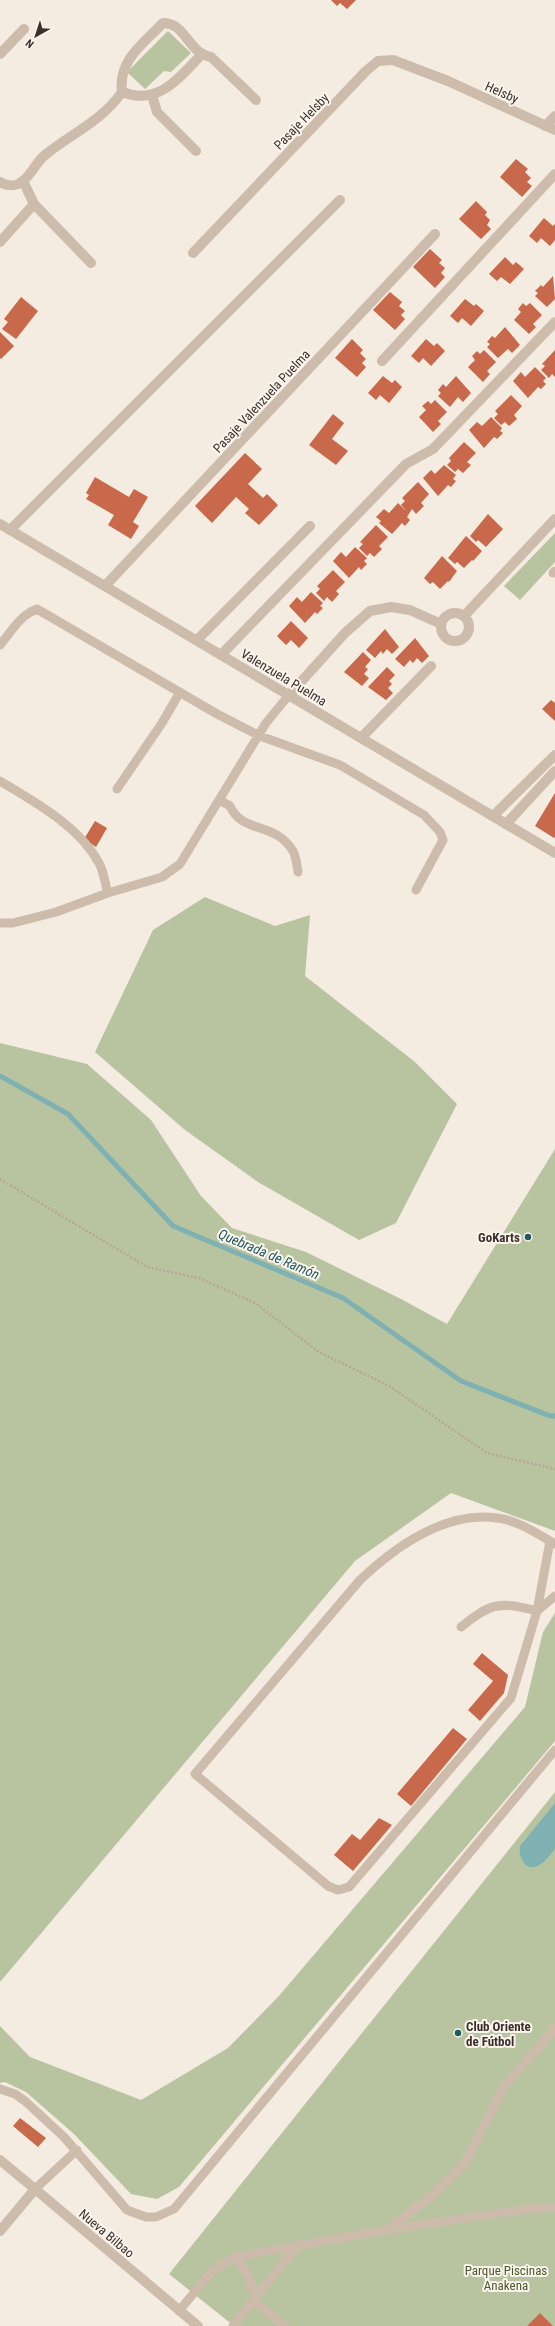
<svg xmlns="http://www.w3.org/2000/svg" width="555" height="2326" font-family="'Roboto Condensed',sans-serif">
  <rect width="100%" height="100%" fill="#f4ebe1"/>
  <!-- green -->
  <path fill="#b8c4a0" d="M 168,31 L 191,53 L 171,72 L 164,71 L 145,89 L 127,72 Z
    M 555,533 L 555,562 L 520,600 L 504,586 Z
    M 205,897 L 275,926 L 310,915 L 305,976 L 415,1062 L 457,1104 L 396,1223 L 359,1240 L 258,1182 L 185,1130 L 95,1052 L 153,930 Z
    M 0,1043 L 87,1064 L 151,1120 L 201,1196 L 232,1228 L 306,1252 L 401,1299 L 447,1324 L 555,1149 L 555,1531 L 451,1493 L 355,1561 L 0,1982 Z
    M 555,1613 L 555,1741 L 179,2187 L 157,2199 L 131,2194 L 74,2134 L 26,2092 L 5,2082 L 0,2083 L 0,2026 L 30,2057 L 141,2100 L 228,2048 L 278,1997 L 525,1707 L 543,1632 Z
    M 555,1792 L 555,2326 L 234,2326 L 169,2274 Z"/>
  <!-- water -->
  <path fill="#7fb0b2" d="M 555,1803 L 555,1849 C 550,1854 546,1862 539,1865 C 526,1873 518,1857 520,1846 Z"/>
  <g fill="none" stroke-linecap="round" stroke-linejoin="round">
    <!-- stream -->
    <path stroke="#7fb0b2" stroke-width="5" d="M 0,1076 L 68,1114 L 173,1226 L 343,1298 L 461,1381 L 550,1416 L 555,1416"/>
  </g>
  <!-- building -->
  <path fill="#c8694b" d="M 331,0 L 356,0 L 347,9 L 340,3 L 337,6 Z
    M 516,159 L 528,169 L 525,172 L 531,178 L 527,182 L 532,186 L 522,197 L 500,177 Z
    M 476,201 L 487,212 L 485,215 L 490,220 L 487,225 L 491,229 L 481,239 L 459,219 Z
    M 544,218 L 553,226 L 555,224 L 555,240 L 550,246 L 541,238 L 537,243 L 529,236 Z
    M 430,249 L 442,260 L 439,263 L 445,268 L 441,273 L 445,277 L 435,288 L 413,267 Z
    M 505,257 L 513,265 L 516,262 L 524,269 L 510,284 L 501,277 L 497,281 L 489,274 Z
    M 553,276 L 555,299 L 547,307 L 535,296 L 538,293 L 535,291 L 541,285 L 543,287 Z
    M 390,292 L 402,302 L 399,306 L 405,311 L 401,315 L 405,319 L 395,330 L 373,310 Z
    M 21,297 L 38,311 L 16,339 L 2,329 L 8,322 L 4,319 Z
    M 465,299 L 474,306 L 476,304 L 484,311 L 471,326 L 462,318 L 458,323 L 450,316 Z
    M 523,303 L 526,306 L 530,303 L 542,315 L 533,324 L 536,327 L 529,334 L 514,320 L 521,312 L 518,309 Z
    M 505,327 L 520,345 L 512,353 L 508,349 L 498,358 L 487,347 L 490,344 L 487,342 L 492,336 L 495,338 Z
    M 0,332 L 14,346 L 1,359 L 0,358 Z
    M 352,339 L 363,350 L 360,353 L 366,359 L 362,363 L 366,367 L 357,377 L 335,358 Z
    M 426,339 L 434,346 L 437,343 L 445,351 L 431,366 L 423,358 L 419,363 L 411,356 Z
    M 484,350 L 496,362 L 487,371 L 490,374 L 483,382 L 468,367 L 475,360 L 472,356 L 477,351 L 480,354 Z
    M 555,350 L 555,377 L 552,374 L 549,378 L 541,370 L 545,366 L 542,364 Z
    M 535,367 L 546,378 L 543,381 L 546,384 L 541,389 L 538,387 L 528,398 L 513,381 L 521,372 L 525,377 Z
    M 383,376 L 392,383 L 395,380 L 402,387 L 389,403 L 380,395 L 376,400 L 368,393 Z
    M 456,376 L 471,393 L 463,402 L 458,397 L 450,407 L 438,396 L 441,393 L 438,390 L 443,384 L 446,387 Z
    M 511,395 L 522,406 L 514,415 L 517,419 L 509,426 L 505,422 L 501,425 L 494,418 L 498,414 L 495,411 Z
    M 435,400 L 447,412 L 438,421 L 441,424 L 433,432 L 419,417 L 426,410 L 422,406 L 428,401 L 431,404 Z
    M 333,414 L 344,423 L 332,439 L 348,451 L 336,465 L 309,445 Z
    M 491,417 L 502,428 L 500,431 L 503,433 L 497,439 L 494,437 L 484,448 L 469,430 L 477,422 L 482,426 Z
    M 464,442 L 476,453 L 467,462 L 471,465 L 463,473 L 458,469 L 455,472 L 447,465 L 451,461 L 449,458 Z
    M 245,453 L 262,469 L 248,484 L 263,498 L 267,494 L 278,505 L 259,525 L 245,513 L 249,509 L 236,497 L 212,523 L 195,506 Z
    M 444,465 L 456,475 L 453,479 L 456,481 L 451,487 L 448,485 L 438,496 L 423,478 L 431,470 L 435,474 Z
    M 95,477 L 129,497 L 134,489 L 148,497 L 133,522 L 139,526 L 131,539 L 108,525 L 114,515 L 86,499 L 89,495 L 86,493 Z
    M 418,482 L 429,494 L 421,503 L 424,506 L 416,514 L 412,509 L 407,517 L 410,520 L 405,526 L 402,523 L 392,534 L 379,523 L 381,521 L 376,517 L 384,509 L 389,513 L 398,503 L 407,512 L 401,505 L 405,501 L 402,498 Z
    M 488,514 L 503,529 L 486,547 L 478,540 L 476,542 L 470,536 Z
    M 376,525 L 388,537 L 379,546 L 382,549 L 374,557 L 370,553 L 367,556 L 359,548 L 363,544 L 360,542 Z
    M 466,536 L 482,551 L 473,561 L 472,560 L 464,568 L 457,562 L 455,564 L 448,558 Z
    M 355,547 L 367,558 L 364,561 L 367,564 L 361,570 L 359,567 L 349,578 L 333,561 L 341,552 L 346,557 Z
    M 442,556 L 457,571 L 449,582 L 448,581 L 440,589 L 433,582 L 430,584 L 424,578 Z
    M 333,570 L 345,582 L 336,591 L 339,594 L 332,602 L 327,597 L 324,601 L 316,593 L 320,589 L 317,586 Z
    M 311,592 L 323,603 L 320,606 L 323,608 L 317,614 L 315,612 L 305,623 L 289,606 L 297,597 L 302,602 Z
    M 291,621 L 308,638 L 299,648 L 291,640 L 286,645 L 277,636 Z
    M 385,629 L 399,647 L 392,654 L 387,649 L 383,654 L 381,651 L 375,658 L 366,650 Z
    M 415,638 L 429,656 L 422,663 L 417,658 L 413,663 L 410,660 L 404,667 L 395,659 Z
    M 363,652 L 371,660 L 365,667 L 368,669 L 364,674 L 369,678 L 362,686 L 344,672 Z
    M 387,667 L 395,675 L 389,681 L 392,684 L 388,688 L 393,693 L 386,700 L 368,687 Z
    M 551,700 L 555,703 L 555,721 L 542,709 Z
    M 555,793 L 555,837 L 554,838 L 535,826 Z
    M 95,821 L 107,828 L 96,847 L 84,839 Z
    M 482,1653 L 508,1675 L 504,1693 L 480,1721 L 468,1710 L 493,1681 L 473,1664 Z
    M 453,1728 L 467,1739 L 411,1806 L 397,1794 Z
    M 379,1818 L 392,1825 L 353,1871 L 334,1855 L 352,1834 L 360,1840 Z
    M 20,2118 L 46,2138 L 38,2147 L 13,2126 Z
    M 540,2313 L 553,2326 L 527,2326 Z"/>
  <g fill="none" stroke-linecap="round" stroke-linejoin="round">
    <!-- path -->
    <path stroke="#b9a596" stroke-width="2.5" stroke-dasharray="2 2" stroke-linecap="butt" d="M 0,1179 L 147,1267 L 199,1278 L 255,1303 L 319,1352 L 389,1386 L 487,1453 L 555,1469"/>
    <!-- service -->
    <path stroke="#cdbbac" stroke-width="9" d="M 553,573 L 555,571
      M 0,645 C 11,632 20,615 37,609 L 217,714 L 260,736 L 340,765 L 424,815 L 440,832 L 443,840 L 416,890
      M 0,781 C 35,802 79,826 99,863 C 104,872 105,884 108,893
      M 117,789 L 162,723 L 180,692
      M 221,801 L 230,806 C 242,834 275,821 293,851 C 296,856 297,865 298,872
      M 0,923 L 13,923 L 56,912 L 108,893 L 162,877 L 180,864 L 266,723 L 289,695
      M 555,1544 C 538,1534 517,1520 497,1518 C 445,1511 396,1546 360,1580 L 195,1774 L 328,1886 L 338,1890 L 349,1887 L 511,1698 L 537,1611 L 555,1596
      M 461,1627 C 490,1603 500,1601 537,1611 L 550,1541
      M 0,2089 L 15,2094 L 25,2101 L 64,2137 L 127,2210 L 146,2217 L 156,2217 L 174,2209 L 555,1750
      M 35,2189 L 77,2150
      M 388,2229 L 434,2194 L 465,2163 L 504,2087 L 555,2028
      M 234,2257 C 248,2271 253,2281 254,2301 L 285,2326
      M 179,2311 L 212,2271 L 234,2257 L 387,2230 L 527,2209 L 555,2207
      M 233,2326 L 298,2245"/>
    <!-- minor -->
    <path stroke="#cdbbac" stroke-width="10" d="M 0,54 L 24,29
      M 122,92 C 157,106 179,79 201,55
      M 152,95 L 157,112 L 196,151
      M 545,126 L 555,116
      M 23,181 L 34,204 L 91,263
      M 0,182 C 7,186 16,187 23,181 C 32,174 36,162 45,155 C 72,133 101,122 122,92 C 118,60 143,44 163,23 C 186,23 187,52 211,57 L 256,100
      M 0,242 L 34,204
      M 193,253 L 366,71 L 378,61 L 393,60 L 448,81 L 555,130
      M 382,361 L 555,174
      M 10,530 L 340,200
      M 105,586 L 435,234
      M441 627a14 14 0 1 1 28 0a14 14 0 1 1-28 0Z
      M 464,616 L 555,519
      M 197,640 L 310,526
      M 221,655 L 406,464 L 433,449 L 555,322
      M 289,695 L 345,633 L 370,611 L 391,607 L 410,610 L 441,624
      M 361,738 L 431,666
      M 493,816 L 555,755
      M 506,824 L 555,771
      M 0,2160 L 35,2189"/>
    <!-- tertiary -->
    <path stroke="#cdbbac" stroke-width="10" d="M 0,524 L 555,853
      M 0,2231 L 35,2189 L 198,2326"/>
  </g>
  <!-- markers -->
  <g fill="#1f5a5e" stroke="#fbf5ee" stroke-width="1.5">
    <circle cx="528" cy="1237" r="4"/>
    <circle cx="458" cy="2033" r="4"/>
  </g>
  <g text-anchor="middle" stroke-width="4" stroke-linejoin="round" paint-order="stroke">
    <!-- street labels -->
    <g font-size="13" fill="#3b302b" stroke="#fbf5ee">
      <text transform="translate(502 92) rotate(24)" y="5">Helsby</text>
      <text transform="translate(301 121) rotate(-46)" y="5">Pasaje Helsby</text>
      <text transform="translate(261 401) rotate(-47)" y="5">Pasaje Valenzuela Puelma</text>
      <text transform="translate(284 677) rotate(31)" y="5">Valenzuela Puelma</text>
      <text transform="translate(107 2233) rotate(40)" y="5">Nueva Bilbao</text>
    </g>
    <!-- poi labels -->
    <g font-size="13" font-weight="bold" fill="#3b302b" stroke="#fbf5ee" text-anchor="end">
      <text x="520" y="1242">GoKarts</text>
      <text x="466" y="2031" text-anchor="start">Club Oriente<tspan x="466" dy="15">de Fútbol</tspan></text>
    </g>
    <!-- park labels -->
    <g font-size="13" fill="#4a5a2e" stroke="#fbf5ee">
      <text x="506" y="2275">Parque Piscinas<tspan x="506" dy="15">Anakena</tspan></text>
    </g>
    <!-- water labels -->
    <g font-size="14" font-style="italic" fill="#1f5a5e" stroke="#fbf5ee">
      <text transform="translate(269 1254) rotate(23)" y="5">Quebrada de Ramón</text>
    </g>
  </g>
  <!-- north arrow -->
  <g transform="translate(36 36) rotate(219)" stroke="#fbf5ee" stroke-width="3" paint-order="stroke">
  <path d="M0-3L7 15L0 10L-7 15Z" fill="#3b302b"/>
  <text y="-6" font-size="11" font-weight="bold" text-anchor="middle" fill="#3b302b">N</text>
  </g>
</svg>
